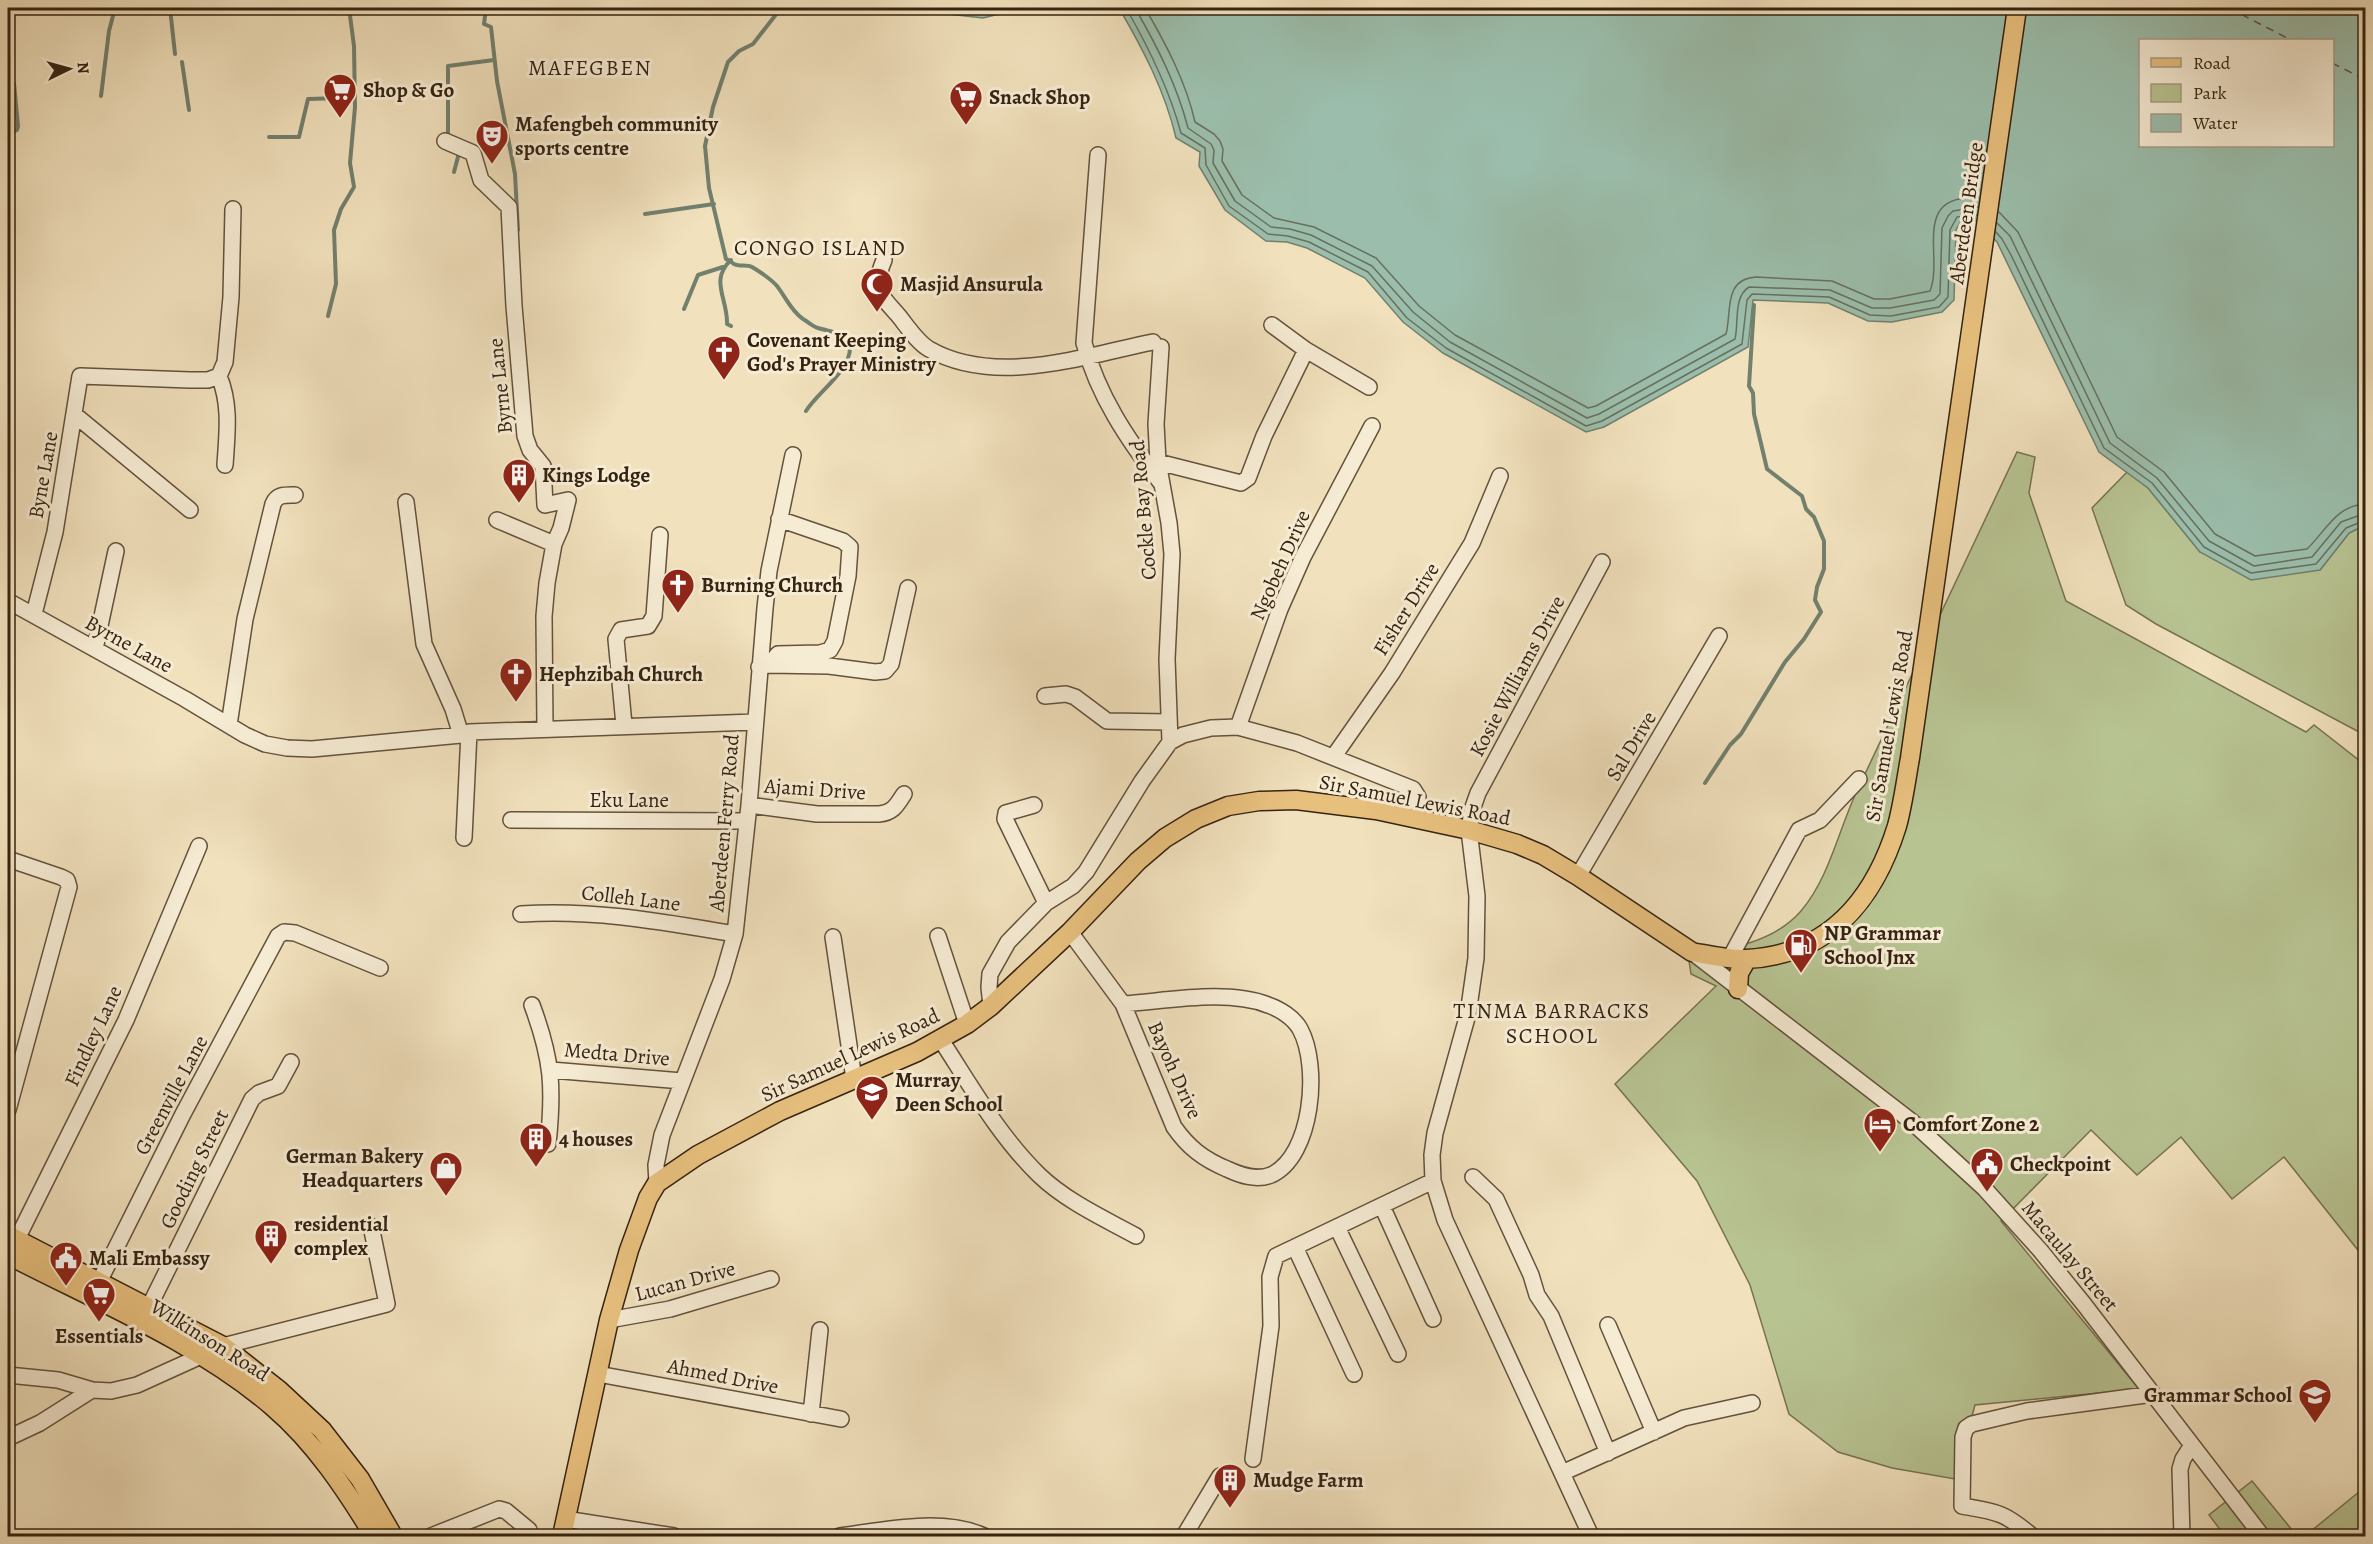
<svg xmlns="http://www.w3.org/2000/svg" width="2373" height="1544" font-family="Alegreya,serif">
  <rect width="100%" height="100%" fill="#f1e1bd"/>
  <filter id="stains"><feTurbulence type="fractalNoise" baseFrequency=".00333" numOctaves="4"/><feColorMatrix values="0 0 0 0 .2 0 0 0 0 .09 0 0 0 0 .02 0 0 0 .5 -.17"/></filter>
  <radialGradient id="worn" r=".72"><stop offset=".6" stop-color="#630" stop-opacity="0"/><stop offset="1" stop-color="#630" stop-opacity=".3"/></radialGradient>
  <!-- green -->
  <path fill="#b8c392" stroke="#767352" stroke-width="1.5" d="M 2017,452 L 2035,457 L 2029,493 L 2066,601 L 2306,732 L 2314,725 L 2365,765 L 2365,1259 L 2284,1157 L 2232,1199 L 2181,1137 L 2137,1175 L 2091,1130 L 2001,1221 L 2139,1389 L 1975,1405 L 1955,1479 L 1892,1468 L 1838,1452 L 1789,1414 L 1750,1285 L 1697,1181 L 1615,1084 L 1716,986 L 1691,974 L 1689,961 L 1694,954 C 1731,949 1774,942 1801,911 C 1829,878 1838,832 1856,793 C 1910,679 1963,566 2017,452 Z
    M 2127,472 L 2148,488 L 2200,552 L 2320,570 L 2349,533 L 2365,525 L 2366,728 L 2361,733 L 2156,624 L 2126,605 L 2092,508 Z
    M 2252,1481 L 2297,1536 L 2225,1536 L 2209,1515 Z
    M 2365,1487 L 2365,1536 L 2305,1536 Z"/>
  <!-- water -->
  <path fill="#9bbeac" stroke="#72806e" stroke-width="1.5" fill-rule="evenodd" d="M 895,8 L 1024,8 L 983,18 Z
    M 1119,8 L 2365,8 L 2365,525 L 2349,533 L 2320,570 L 2251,580 L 2200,552 L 2148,488 L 2099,452 L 1997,242 L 1975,220 L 1960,223 L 1956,230 L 1954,300 L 1942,312 L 1892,322 L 1868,321 L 1828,303 L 1753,300 L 1748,347 L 1604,427 L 1586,432 L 1443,353 L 1403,322 L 1365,278 L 1307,248 L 1287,242 L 1266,241 L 1225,210 L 1199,166 L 1200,152 L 1176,138 C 1165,91 1143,49 1119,8 ZM 2140,40 L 2332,40 L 2332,146 L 2140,146 Z"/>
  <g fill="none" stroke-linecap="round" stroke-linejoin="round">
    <!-- shore -->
    <path stroke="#68705e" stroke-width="1.5" d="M 937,8 L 982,12 L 1000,8
      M 1126,8 C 1149,48 1169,88 1181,133 L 1205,148 L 1206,165 L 1229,206 L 1268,234 L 1288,236 L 1309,242 L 1368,272 L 1407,318 L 1446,348 L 1586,426 L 1602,421 L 1742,344 L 1747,300 L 1752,294 L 1829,297 L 1870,315 L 1891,316 L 1939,307 L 1948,297 L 1950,230 L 1957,217 L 1977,215
      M 1135,8 C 1157,46 1177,85 1188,128 L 1211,144 L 1214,150 L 1213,163 L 1235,201 L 1271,227 L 1290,229 L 1311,235 L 1372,266 L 1413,312 L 1450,342 L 1587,418 L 1599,414 L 1735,339 C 1739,323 1733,297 1749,287 L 1830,290 L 1872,308 L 1890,308 L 1934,300 L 1940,294 L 1942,228 L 1948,216 L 1953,211 L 1978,207
      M 1145,8 C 1166,44 1186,82 1195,122 L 1214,134 L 1220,141 L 1223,149 L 1222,161 L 1242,195 L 1274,218 L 1314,227 L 1376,258 L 1419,306 L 1455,335 L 1588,408 L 1596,406 L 1726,334 C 1732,312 1723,279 1756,277 L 1832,281 L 1874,299 L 1890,299 L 1930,291 C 1944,257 1910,193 1979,198
      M 1999,212 L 2018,232 L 2117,437 L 2164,472 L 2215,534 L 2255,556 L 2307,549 C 2326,531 2336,505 2366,504
      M 1997,223 L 2010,236 L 2110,443 L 2157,478 L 2209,541 L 2254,566 L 2312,557 L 2341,522 L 2366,513
      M 1996,232 L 2002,239 L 2011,255 L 2104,448 L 2152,483 L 2204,547 L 2251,573 L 2316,564 L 2346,528 L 2366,520"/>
    <!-- stream -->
    <path stroke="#72806e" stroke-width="4" d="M 170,8 L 175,54
      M 486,8 L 484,24 L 491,27 L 497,81 L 515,174 L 518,230
      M 781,8 L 753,44 L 739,51 L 728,62 L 713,107 L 705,146 L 709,188 L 726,259 C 729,260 731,262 734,264 C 739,267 747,264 752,267 C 759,271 772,280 777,286 C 785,296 791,311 803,319 C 807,321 813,327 818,328 C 829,332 850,331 850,348 C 850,371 818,392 806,411
      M 8,59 L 8,74 L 14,83 L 18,126 L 17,130 L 8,134
      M 182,62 L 189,110
      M 101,96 L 109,31 L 115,8
      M 269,137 L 299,137 L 308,99 L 340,98 L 355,95
      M 448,137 L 448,66 L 494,60
      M 8,157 L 12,159
      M 454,172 L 459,153
      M 645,214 L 714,204
      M 731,260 C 709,280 728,299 727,324 L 731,326
      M 684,309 L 698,275 L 723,267
      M 328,316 L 336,284 L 334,230 L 341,209 L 354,187 L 350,163 L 355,107 L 354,46 L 349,8
      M 1705,783 L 1730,745 L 1741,734 L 1785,662 L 1804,639 L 1821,612 L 1815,600 L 1817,587 L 1824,569 L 1824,541 L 1814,517 L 1806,509 L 1802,496 L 1767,469 L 1754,414 L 1753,393 L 1749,386 L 1754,305"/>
    <!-- ferry -->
    <path stroke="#545240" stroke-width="1.5" stroke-dasharray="8 6" stroke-linecap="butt" d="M 2229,8 L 2291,40
      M 2332,63 L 2366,80"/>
    <!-- minor casing -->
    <g stroke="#64523c" stroke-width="18">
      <path id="minor" d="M 445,141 L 473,153 L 481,180 L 509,207 L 514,306 L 525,436 L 530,450 L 543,466 L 545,505 L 568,500 L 561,528 L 554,544 L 547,583 L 544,616 L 545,729
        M 1098,155 L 1084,343 C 1098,396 1128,440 1161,483
        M 884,260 C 872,289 879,294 898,315 C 907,326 917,342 929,349 C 995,387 1084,356 1153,342
        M 1272,325 L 1306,350 L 1369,387
        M 1161,347 L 1156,424 L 1158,462 L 1169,523 L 1172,554 L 1167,659 L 1170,742
        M 219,376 C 231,405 227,434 225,465
        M 75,415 L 190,510
        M 1158,462 L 1241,483 L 1248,478 L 1264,436 L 1306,350
        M 406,502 L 424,644 L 453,709 L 461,735
        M 497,520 L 554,544
        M 8,601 L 185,699 L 245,735 L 265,744 L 287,748 L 312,749 L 461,735 L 469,732 L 755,722
        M 34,614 L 55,532 L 80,376 L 190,380 L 208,380 L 219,376 L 225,362 L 231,297 L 233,209
        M 95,649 L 116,551
        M 769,665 L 829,666 L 875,672 L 885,671 L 891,664 L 908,588
        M 759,667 L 769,665 L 778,654 L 820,653 L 830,650 L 835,641 L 848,576 L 850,547 L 843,541 L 779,519
        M 1045,696 L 1066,694 L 1075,697 L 1107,721 L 1169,722
        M 229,725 L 245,619 L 273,504 C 277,494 285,495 295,495
        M 624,725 L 616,639 L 621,630 L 648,626 L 654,616 L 660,535
        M 1238,727 L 1280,609 L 1303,557 L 1372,426
        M 1334,756 L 1392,673 L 1472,543 L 1500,476
        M 749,805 L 817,814 L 879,814 C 893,813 897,805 904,794
        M 1034,805 L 1006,813 L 1005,819 L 1046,903
        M 511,820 L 747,821
        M 464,838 L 469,732
        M 8,859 L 61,877 L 67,880 L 69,887 L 8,1110
        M 1578,876 L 1719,636
        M 521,914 C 594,909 663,922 735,934
        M 1070,932 L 1123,1004 L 1174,1127 C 1188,1147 1203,1159 1227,1169 C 1240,1175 1256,1181 1271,1175 C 1313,1156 1320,1065 1300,1029 C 1294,1018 1280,1009 1268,1005 C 1227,989 1167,1001 1123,1004
        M 938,936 L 967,1024
        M 833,937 L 854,1079
        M 1692,952 L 1911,1121 L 1984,1188 L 2040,1250 L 2083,1303 L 2262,1536
        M 1730,958 L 1799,830 L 1820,820 L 1859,779
        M 532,1005 C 552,1059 554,1087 548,1144
        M 991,1006 L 989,987 L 990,974 L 1008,942 L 1046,903 L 1073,886 L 1086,872 L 1142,781 L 1170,742 L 1183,735 L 1211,728 L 1238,727 L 1297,743 L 1413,789 L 1418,797 L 1416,819
        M 941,1040 C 971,1086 999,1136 1039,1175 C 1066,1201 1103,1218 1136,1236
        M 551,1070 L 682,1081
        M 1473,1177 L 1496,1199 L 1531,1275 L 1537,1295 L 1551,1316 L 1608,1453
        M 657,1183 L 656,1165 L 662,1135 L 722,979 L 735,934 L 749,805 L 765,608 L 769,571 L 793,455
        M 1382,1206 L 1433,1319
        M 1337,1227 L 1398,1354
        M 1295,1247 L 1354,1374
        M 12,1249 L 126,1020 L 199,846
        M 99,1282 L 183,1114 L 278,936 L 284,932 L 295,933 L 380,968
        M 148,1309 L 252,1099 L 259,1093 L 278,1086 L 291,1062
        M 609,1320 L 670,1309 L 771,1279
        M 1608,1325 L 1654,1432
        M 223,1346 L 387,1304 L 371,1226
        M 598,1374 L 841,1419
        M 8,1375 L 58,1380 L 92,1390 L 111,1391 L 137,1385 L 201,1356
        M 811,1414 L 820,1330
        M 8,1438 L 40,1423 L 92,1390
        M 1253,1459 L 1271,1326 L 1270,1277 L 1276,1256 L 1433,1181
        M 1562,1473 L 1684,1418 L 1752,1403
        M 565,1519 L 674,1536
        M 431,1536 L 499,1509 L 506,1511 L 529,1530
        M 840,1536 C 884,1530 942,1517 984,1536
        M 1184,1536 L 1220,1476
        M 1591,1536 L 1445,1220 L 1433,1181 L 1432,1155 L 1435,1133 L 1468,1014 L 1476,958 L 1477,896 L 1469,830 L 1472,810 L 1478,793 L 1602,562
        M 2032,1536 C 2004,1512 1997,1512 1962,1506 L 1963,1437 L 1966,1428 L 1972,1424 L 2027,1411 L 2153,1394
        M 2182,1536 L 2180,1469 L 2183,1459 L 2192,1445"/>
    </g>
    <!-- major casing -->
    <g stroke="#352311" stroke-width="21">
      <path id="major" d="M 1738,989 L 1739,973 L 1747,959
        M 8,1235 L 223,1346 L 279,1390 L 322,1430 L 360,1479 L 393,1536
        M 8,1255 C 95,1300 199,1343 273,1407 C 315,1443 346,1490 374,1536
        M 562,1536 L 609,1320 L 629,1250 L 648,1198 L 657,1183 L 698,1155 L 780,1111 L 917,1052 L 967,1024 L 991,1006 L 1070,932 L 1138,861 L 1165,838 L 1196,819 L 1228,806 L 1259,801 L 1296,800 L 1376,810 L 1469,830 L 1517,844 L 1543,855 L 1578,876 L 1692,952 C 1709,955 1728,960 1746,959 C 1829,955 1874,900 1897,826 C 1903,804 1906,780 1910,758 L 2017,8"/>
    </g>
    <!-- minor -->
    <use href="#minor" stroke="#f6ecd4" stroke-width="15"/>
    <!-- major -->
    <use href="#major" stroke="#e8c07e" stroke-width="18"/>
  </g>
  <!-- icons -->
  <defs>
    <g id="supermarket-pin" transform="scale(1.725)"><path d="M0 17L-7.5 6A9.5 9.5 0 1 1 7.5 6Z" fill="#8f2418" stroke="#f6ecd4"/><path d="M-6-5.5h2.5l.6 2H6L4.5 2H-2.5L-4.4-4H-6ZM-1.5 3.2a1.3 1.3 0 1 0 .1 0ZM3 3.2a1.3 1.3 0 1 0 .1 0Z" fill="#fff"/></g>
    <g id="theatre-pin" transform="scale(1.725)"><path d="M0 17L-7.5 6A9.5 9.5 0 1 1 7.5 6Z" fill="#8f2418" stroke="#f6ecd4"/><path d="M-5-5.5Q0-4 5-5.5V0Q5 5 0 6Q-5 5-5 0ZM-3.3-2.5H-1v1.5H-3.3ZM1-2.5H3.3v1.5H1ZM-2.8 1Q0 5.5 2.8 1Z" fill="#fff"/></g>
    <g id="mosque-pin" transform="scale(1.725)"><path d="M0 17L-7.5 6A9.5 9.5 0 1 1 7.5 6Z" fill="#8f2418" stroke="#f6ecd4"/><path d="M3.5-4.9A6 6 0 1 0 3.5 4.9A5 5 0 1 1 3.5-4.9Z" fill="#fff"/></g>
    <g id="church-pin" transform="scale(1.725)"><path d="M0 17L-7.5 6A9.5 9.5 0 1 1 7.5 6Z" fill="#8f2418" stroke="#f6ecd4"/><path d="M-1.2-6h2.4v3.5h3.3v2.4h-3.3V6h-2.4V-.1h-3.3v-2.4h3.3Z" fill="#fff"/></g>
    <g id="building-pin" transform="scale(1.725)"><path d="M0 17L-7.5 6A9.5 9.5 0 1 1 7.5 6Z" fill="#8f2418" stroke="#f6ecd4"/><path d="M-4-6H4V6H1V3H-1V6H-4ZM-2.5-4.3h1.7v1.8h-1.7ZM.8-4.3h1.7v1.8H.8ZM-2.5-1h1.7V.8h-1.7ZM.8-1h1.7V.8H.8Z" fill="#fff"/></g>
    <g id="fuel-pin" transform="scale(1.725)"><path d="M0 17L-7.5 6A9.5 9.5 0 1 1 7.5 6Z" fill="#8f2418" stroke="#f6ecd4"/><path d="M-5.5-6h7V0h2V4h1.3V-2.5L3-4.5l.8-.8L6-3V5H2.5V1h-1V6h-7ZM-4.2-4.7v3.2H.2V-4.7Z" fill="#fff"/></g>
    <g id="school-pin" transform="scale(1.725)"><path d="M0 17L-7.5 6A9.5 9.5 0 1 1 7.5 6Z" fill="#8f2418" stroke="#f6ecd4"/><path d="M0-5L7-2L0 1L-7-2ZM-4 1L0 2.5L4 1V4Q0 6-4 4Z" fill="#fff"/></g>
    <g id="hotel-pin" transform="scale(1.725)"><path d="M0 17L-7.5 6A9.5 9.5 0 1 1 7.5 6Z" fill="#8f2418" stroke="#f6ecd4"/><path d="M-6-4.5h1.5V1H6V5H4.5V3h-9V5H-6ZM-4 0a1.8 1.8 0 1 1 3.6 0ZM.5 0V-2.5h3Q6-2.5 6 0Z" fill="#fff"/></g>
    <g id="civic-pin" transform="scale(1.725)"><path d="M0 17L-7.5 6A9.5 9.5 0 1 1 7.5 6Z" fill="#8f2418" stroke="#f6ecd4"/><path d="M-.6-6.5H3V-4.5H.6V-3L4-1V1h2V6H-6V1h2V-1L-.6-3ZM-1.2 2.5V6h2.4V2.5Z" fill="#fff"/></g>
    <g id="shop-pin" transform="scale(1.725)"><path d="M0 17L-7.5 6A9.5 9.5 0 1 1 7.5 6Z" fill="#8f2418" stroke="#f6ecd4"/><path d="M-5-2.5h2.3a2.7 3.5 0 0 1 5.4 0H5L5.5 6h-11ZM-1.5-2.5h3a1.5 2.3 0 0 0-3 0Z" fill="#fff"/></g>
  </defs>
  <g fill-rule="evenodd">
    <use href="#supermarket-pin" x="340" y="90"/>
    <use href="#supermarket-pin" x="966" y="97"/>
    <use href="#theatre-pin" x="492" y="136"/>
    <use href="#mosque-pin" x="877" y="284"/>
    <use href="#church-pin" x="724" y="352"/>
    <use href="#building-pin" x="519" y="475"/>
    <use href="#church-pin" x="678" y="585"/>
    <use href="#church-pin" x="516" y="674"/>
    <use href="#fuel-pin" x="1801" y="945"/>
    <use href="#school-pin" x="872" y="1092"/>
    <use href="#hotel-pin" x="1880" y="1124"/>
    <use href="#building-pin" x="536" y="1139"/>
    <use href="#civic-pin" x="1987" y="1164"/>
    <use href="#shop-pin" x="446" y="1168"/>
    <use href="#building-pin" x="271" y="1236"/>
    <use href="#civic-pin" x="66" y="1258"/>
    <use href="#supermarket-pin" x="99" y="1294"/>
    <use href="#school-pin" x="2315" y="1395"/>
    <use href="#building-pin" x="1230" y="1480"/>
  </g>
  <g text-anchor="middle" stroke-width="6" stroke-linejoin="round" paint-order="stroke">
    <!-- poi labels -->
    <g font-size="21" font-weight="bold" fill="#352311" stroke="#f6ecd4" text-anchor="start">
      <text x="363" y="97">Shop &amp; Go</text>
      <text x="989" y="104">Snack Shop</text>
      <text x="515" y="131">Mafengbeh community<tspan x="515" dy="24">sports centre</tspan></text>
      <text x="900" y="291">Masjid Ansurula</text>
      <text x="747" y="347">Covenant Keeping<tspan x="747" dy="24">God's Prayer Ministry</tspan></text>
      <text x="542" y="482">Kings Lodge</text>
      <text x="701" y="592">Burning Church</text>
      <text x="539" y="681">Hephzibah Church</text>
      <text x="1824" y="940">NP Grammar<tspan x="1824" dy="24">School Jnx</tspan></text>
      <text x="895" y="1087">Murray<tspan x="895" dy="24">Deen School</tspan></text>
      <text x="1903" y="1131">Comfort Zone 2</text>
      <text x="559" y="1146">4 houses</text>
      <text x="423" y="1163" text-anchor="end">German Bakery<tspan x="423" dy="24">Headquarters</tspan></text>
      <text x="2010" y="1171">Checkpoint</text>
      <text x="294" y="1231">residential<tspan x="294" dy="24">complex</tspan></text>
      <text x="89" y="1265">Mali Embassy</text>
      <text x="99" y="1343" text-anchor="middle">Essentials</text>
      <text x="2292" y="1402" text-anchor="end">Grammar School</text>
      <text x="1253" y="1487">Mudge Farm</text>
    </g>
    <!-- street labels -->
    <g font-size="21" fill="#352311" stroke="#f6ecd4">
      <text transform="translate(1966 213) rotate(-82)" y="7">Aberdeen Bridge</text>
      <text transform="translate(500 386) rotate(-96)" y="7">Byrne Lane</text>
      <text transform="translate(43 475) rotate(-80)" y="7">Byne Lane</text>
      <text transform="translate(1143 510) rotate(-95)" y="7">Cockle Bay Road</text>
      <text transform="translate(1280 565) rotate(-66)" y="7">Ngobeh Drive</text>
      <text transform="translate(1406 609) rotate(-58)" y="7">Fisher Drive</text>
      <text transform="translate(129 644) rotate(29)" y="7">Byrne Lane</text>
      <text transform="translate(1517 676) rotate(-62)" y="7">Kosie Williams Drive</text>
      <text transform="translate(1889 726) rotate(-80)" y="7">Sir Samuel Lewis Road</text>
      <text transform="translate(1631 746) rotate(-59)" y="7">Sal Drive</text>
      <text transform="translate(815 789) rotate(4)" y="7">Ajami Drive</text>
      <text x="629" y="807">Eku Lane</text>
      <text transform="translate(1415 800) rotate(11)" y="7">Sir Samuel Lewis Road</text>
      <text transform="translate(724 823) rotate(-85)" y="7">Aberdeen Ferry Road</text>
      <text transform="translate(631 898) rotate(7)" y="7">Colleh Lane</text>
      <text transform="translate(93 1036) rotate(-65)" y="7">Findley Lane</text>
      <text transform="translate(617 1054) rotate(5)" y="7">Medta Drive</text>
      <text transform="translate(850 1055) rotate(-25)" y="7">Sir Samuel Lewis Road</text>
      <text transform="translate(1175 1070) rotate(66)" y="7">Bayoh Drive</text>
      <text transform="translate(171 1095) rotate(-62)" y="7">Greenville Lane</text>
      <text transform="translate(194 1169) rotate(-64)" y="7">Gooding Street</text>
      <text transform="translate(2070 1256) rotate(50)" y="7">Macaulay Street</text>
      <text transform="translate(685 1281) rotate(-15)" y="7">Lucan Drive</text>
      <text transform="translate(210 1340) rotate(32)" y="7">Wilkinson Road</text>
      <text transform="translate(723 1376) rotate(11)" y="7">Ahmed Drive</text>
    </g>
    <!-- neighbourhood labels -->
    <g font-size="22" letter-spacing="1.5" fill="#352311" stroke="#f6ecd4">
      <text x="590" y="75">MAFEGBEN</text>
      <text x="820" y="255">CONGO ISLAND</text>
      <text x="1552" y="1018">TINMA BARRACKS<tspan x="1552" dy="25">SCHOOL</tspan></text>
    </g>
  </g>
  <!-- margin -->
  <rect width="2373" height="1544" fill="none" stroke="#f1e1bd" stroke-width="30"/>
  <rect x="9" y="9" width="2355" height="1526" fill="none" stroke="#352311" stroke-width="3"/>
  <rect x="15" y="15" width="2343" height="1514" fill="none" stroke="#352311" stroke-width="1.5"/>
  <!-- legend -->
  <rect x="2139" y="39" width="195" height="108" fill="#f6ecd4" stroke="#a99c86" stroke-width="1.5"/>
  <rect x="2151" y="58" width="30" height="9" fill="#e8c07e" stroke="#a99c86" stroke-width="1.5"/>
  <text x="2193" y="69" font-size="18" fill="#352311">Road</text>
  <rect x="2151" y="84" width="30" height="18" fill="#b8c392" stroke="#a99c86" stroke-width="1.5"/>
  <text x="2193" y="99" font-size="18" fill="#352311">Park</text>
  <rect x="2151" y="114" width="30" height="18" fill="#9bbeac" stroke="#a99c86" stroke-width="1.5"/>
  <text x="2193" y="129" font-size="18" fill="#352311">Water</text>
  <!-- north arrow -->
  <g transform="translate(69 69) rotate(85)" stroke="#f6ecd4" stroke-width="4.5" paint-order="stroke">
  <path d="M0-4.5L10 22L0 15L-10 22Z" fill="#352311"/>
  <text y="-9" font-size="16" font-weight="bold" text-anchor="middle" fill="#352311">N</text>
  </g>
  <rect width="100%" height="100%" filter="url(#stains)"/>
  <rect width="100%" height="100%" fill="url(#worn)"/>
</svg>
